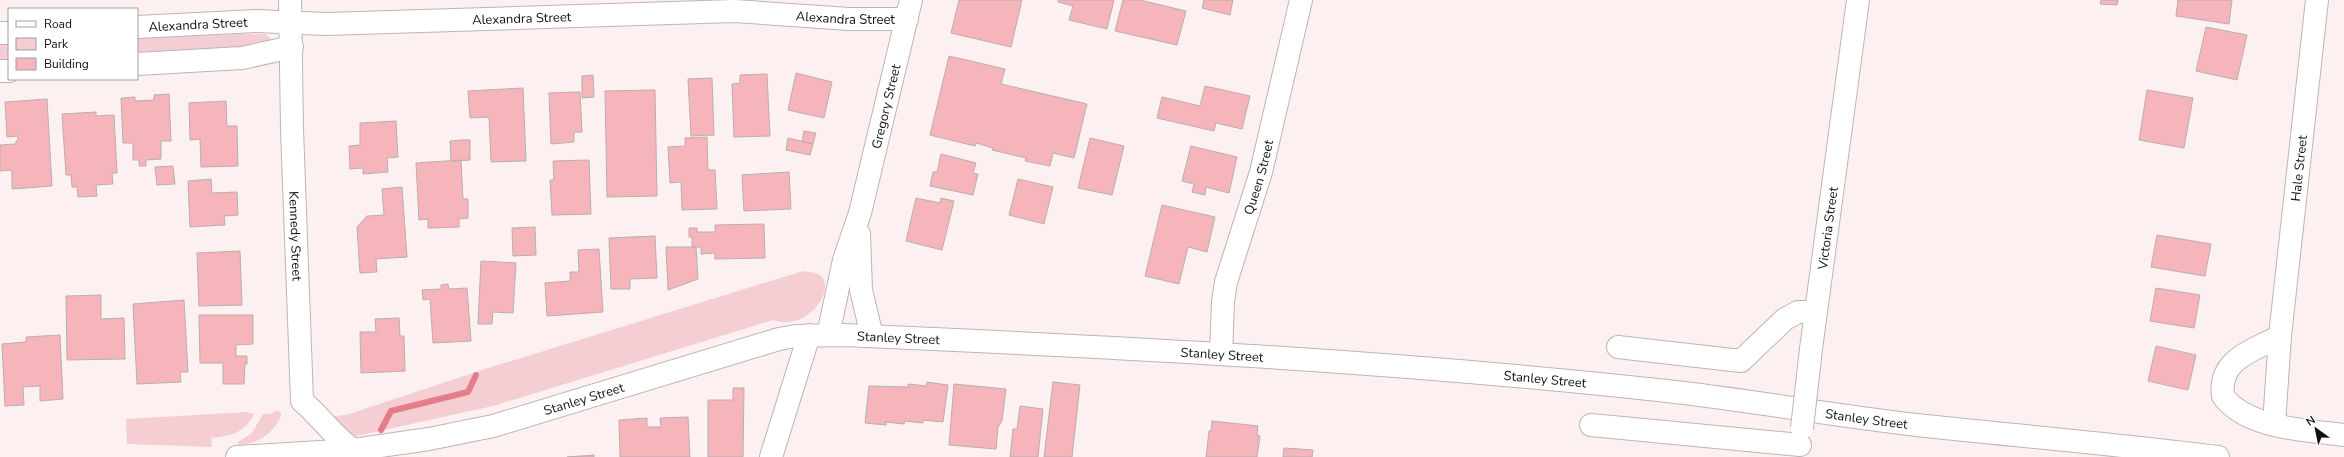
<svg xmlns="http://www.w3.org/2000/svg" width="2344" height="457" font-family="'Nunito Sans',sans-serif">
  <rect width="100%" height="100%" fill="#fdf0f1"/>
  <!-- green -->
  <path fill="#f4ced2" d="M 239,34 L 265,34 L 272,40 L 249,50 L 137,59 L 137,38 Z
    M 0,44 L 9,44 L 9,65 L 0,65 Z
    M 803,271 C 807,272 812,272 816,273 C 841,283 810,333 773,320 L 493,406 L 352,437 L 326,417 L 346,415 L 485,369 Z
    M 277,410 L 281,413 L 281,416 C 272,435 259,443 238,445 L 238,442 L 252,433 L 263,414 L 270,414 Z
    M 247,412 L 254,414 C 244,433 232,436 211,438 L 212,447 L 127,444 L 126,419 Z"/>
  <g fill="none" stroke-linecap="round" stroke-linejoin="round">
    <!-- stream -->
    <path stroke="#e47c8b" stroke-width="6" d="M 381,430 L 391,411 L 468,392 L 476,375"/>
  </g>
  <!-- building -->
  <path fill="#f6b4bb" stroke="#baaeaf" d="M 959,0 L 1022,0 L 1011,47 L 951,33 Z
    M 1058,0 L 1114,0 L 1107,29 L 1069,20 L 1073,6 L 1058,2 Z
    M 1123,0 L 1140,0 L 1186,11 L 1177,45 L 1115,31 Z
    M 1204,0 L 1233,0 L 1230,15 L 1202,8 Z
    M 2101,0 L 2118,0 L 2117,5 L 2100,4 Z
    M 2178,0 L 2232,0 L 2229,24 L 2176,16 Z
    M 2206,27 L 2247,35 L 2237,80 L 2196,71 Z
    M 949,56 L 1005,69 L 1001,84 L 1087,104 L 1074,158 L 1053,153 L 1050,166 L 1025,161 L 1026,158 L 992,150 L 993,148 L 976,143 L 975,146 L 930,135 Z
    M 796,73 L 832,82 L 824,118 L 788,110 Z
    M 767,74 L 770,136 L 734,137 L 732,84 L 740,83 L 740,75 Z
    M 593,75 L 594,97 L 582,98 L 582,76 Z
    M 712,78 L 714,135 L 691,136 L 688,79 Z
    M 1205,86 L 1250,96 L 1242,129 L 1216,123 L 1214,131 L 1157,118 L 1162,97 L 1200,106 Z
    M 523,88 L 526,161 L 491,162 L 489,117 L 470,118 L 468,91 Z
    M 655,90 L 657,196 L 607,197 L 605,91 Z
    M 2147,90 L 2193,98 L 2184,148 L 2139,140 Z
    M 580,92 L 582,132 L 574,132 L 574,142 L 551,144 L 549,93 Z
    M 169,94 L 171,141 L 161,141 L 161,159 L 146,160 L 146,166 L 139,166 L 139,160 L 133,160 L 133,143 L 123,143 L 121,98 L 135,97 L 135,101 L 154,100 L 154,95 Z
    M 47,99 L 52,186 L 12,189 L 12,170 L 0,171 L 0,145 L 16,144 L 16,141 L 18,140 L 18,136 L 7,137 L 5,102 Z
    M 226,101 L 227,126 L 237,126 L 238,166 L 201,167 L 200,139 L 190,140 L 189,103 Z
    M 96,112 L 96,116 L 114,115 L 117,173 L 112,173 L 113,184 L 96,185 L 97,196 L 78,197 L 77,187 L 72,187 L 71,175 L 66,175 L 62,114 Z
    M 396,121 L 398,157 L 387,158 L 388,172 L 363,174 L 363,168 L 350,169 L 349,146 L 360,145 L 360,123 Z
    M 804,131 L 816,133 L 813,144 L 802,141 Z
    M 707,137 L 708,170 L 715,170 L 717,209 L 682,210 L 681,182 L 670,183 L 668,147 L 685,146 L 685,138 Z
    M 788,138 L 813,144 L 810,155 L 786,150 Z
    M 1090,138 L 1124,146 L 1112,195 L 1078,188 Z
    M 462,140 L 470,140 L 470,160 L 451,161 L 450,141 Z
    M 1191,146 L 1237,157 L 1229,193 L 1206,187 L 1205,195 L 1192,192 L 1194,184 L 1182,181 Z
    M 941,154 L 976,163 L 973,173 L 978,174 L 973,195 L 930,186 L 933,172 L 937,172 Z
    M 461,160 L 463,199 L 468,199 L 468,218 L 459,219 L 459,227 L 428,228 L 428,219 L 419,220 L 416,163 Z
    M 589,160 L 591,214 L 552,215 L 550,180 L 554,180 L 553,161 Z
    M 173,166 L 175,184 L 157,185 L 155,167 Z
    M 789,172 L 791,209 L 744,211 L 742,175 Z
    M 211,179 L 212,193 L 237,192 L 238,215 L 224,216 L 225,225 L 190,227 L 188,181 Z
    M 1018,179 L 1053,187 L 1044,224 L 1009,215 Z
    M 402,187 L 407,257 L 376,259 L 377,272 L 360,273 L 357,227 L 367,216 L 384,215 L 382,189 Z
    M 916,198 L 940,203 L 941,198 L 954,201 L 942,250 L 906,241 Z
    M 1162,205 L 1215,217 L 1207,252 L 1188,247 L 1179,284 L 1145,276 Z
    M 764,224 L 765,258 L 715,259 L 715,253 L 701,254 L 701,247 L 692,247 L 692,237 L 689,237 L 689,228 L 697,228 L 697,232 L 715,232 L 715,225 Z
    M 535,227 L 536,255 L 513,256 L 512,228 Z
    M 2157,235 L 2211,244 L 2205,276 L 2151,267 Z
    M 655,236 L 657,278 L 630,279 L 630,289 L 611,289 L 609,238 Z
    M 666,247 L 696,247 L 698,279 L 668,290 Z
    M 599,249 L 603,312 L 547,316 L 545,283 L 570,281 L 570,272 L 579,272 L 578,250 Z
    M 240,251 L 242,305 L 199,306 L 197,253 Z
    M 481,261 L 516,263 L 513,313 L 493,312 L 492,324 L 478,324 Z
    M 448,284 L 449,289 L 467,288 L 471,341 L 433,343 L 430,299 L 423,300 L 422,290 L 441,289 L 441,285 Z
    M 2156,288 L 2200,295 L 2194,328 L 2150,321 Z
    M 101,295 L 101,319 L 124,318 L 125,359 L 67,360 L 66,296 Z
    M 184,300 L 188,372 L 180,372 L 181,382 L 137,384 L 133,304 Z
    M 199,315 L 253,315 L 253,344 L 236,345 L 236,356 L 247,356 L 247,364 L 245,364 L 244,384 L 223,384 L 223,363 L 200,363 Z
    M 399,318 L 400,336 L 404,336 L 405,371 L 361,373 L 360,332 L 376,332 L 375,319 Z
    M 60,335 L 63,399 L 40,401 L 40,386 L 23,387 L 24,405 L 5,406 L 2,344 L 26,342 L 26,337 Z
    M 2156,346 L 2196,355 L 2188,390 L 2148,381 Z
    M 927,382 L 948,385 L 943,422 L 923,420 L 923,423 L 905,421 L 904,424 L 886,422 L 886,425 L 865,423 L 869,386 L 908,387 L 908,384 L 926,386 Z
    M 1053,382 L 1080,385 L 1072,457 L 1044,457 Z
    M 954,384 L 1006,389 L 1002,421 L 998,427 L 996,449 L 949,445 Z
    M 733,388 L 744,388 L 743,457 L 708,457 L 708,400 L 733,400 Z
    M 1020,406 L 1043,409 L 1038,457 L 1010,457 L 1013,429 L 1017,429 Z
    M 688,417 L 690,457 L 620,457 L 619,420 L 647,418 L 647,427 L 661,427 L 660,418 Z
    M 1212,421 L 1258,426 L 1257,435 L 1260,436 L 1257,457 L 1206,457 L 1209,431 L 1211,431 Z
    M 1284,448 L 1313,450 L 1312,457 L 1283,457 Z
    M 594,455 L 594,457 L 567,457 Z"/>
  <g fill="none" stroke-linecap="round" stroke-linejoin="round">
    <!-- street casing -->
    <g stroke="#bfb3b4" stroke-width="24">
      <g id="street">
        <path id="s1" d="M 290,0 L 292,129 L 302,401 C 321,417 333,436 353,450"/>
        <path id="s2" d="M 137,27 L 256,21 L 326,24 L 734,11 L 849,19 L 907,19"/>
        <path d="M 0,33 L 9,33"/>
        <path d="M 137,64 L 242,58 L 292,47"/>
        <path d="M 0,71 L 9,71"/>
        <path d="M 859,234 L 861,290 L 872,336"/>
        <path id="s3" d="M 828,335 L 844,260 L 860,213 L 911,0"/>
        <path d="M 2280,336 C 2253,351 2218,359 2223,396 C 2247,429 2307,430 2344,435"/>
        <path d="M 1618,347 L 1741,361 L 1785,319 L 1798,312 L 1815,312"/>
        <path id="s4" d="M 1811,349 L 1858,0"/>
        <path id="s5" d="M 1221,354 L 1223,302 L 1226,282 L 1261,172 L 1301,0"/>
        <path id="s6" d="M 2274,424 L 2280,336 L 2317,0"/>
        <path d="M 1591,425 L 1800,445"/>
        <path d="M 771,457 L 809,335"/>
      </g>
    </g>
    <!-- secondary casing -->
    <g stroke="#bfb3b4" stroke-width="24">
      <g id="secondary">
        <path id="s7" d="M 237,457 L 353,450 L 429,439 L 493,426 L 779,339 L 796,336 L 844,335 C 1119,347 1394,361 1667,391 C 1757,401 1846,418 1936,427 C 2030,437 2124,445 2218,457"/>
      </g>
    </g>
    <!-- street -->
    <use href="#street" stroke="#fff" stroke-width="22"/>
    <!-- secondary -->
    <use href="#secondary" stroke="#fff" stroke-width="22"/>
    <!-- street-bridge casing -->
    <g stroke="#bfb3b4" stroke-width="24" stroke-linecap="butt">
      <path id="street-bridge" d="M 1802,428 L 1811,349"/>
    </g>
    <!-- street-bridge -->
    <use href="#street-bridge" stroke="#fff" stroke-width="22"/>
  </g>
  <g text-anchor="middle" stroke-width="3.5" stroke-linejoin="round" paint-order="stroke">
    <!-- street labels -->
    <g font-size="13" fill="#130f0f" stroke="#fff">
      <text dy="5" stroke="none"><textPath href="#s2" startOffset="709">Alexandra Street</textPath></text>
      <text dy="5" stroke="none"><textPath href="#s2" startOffset="385">Alexandra Street</textPath></text>
      <text dy="5" stroke="none"><textPath href="#s2" startOffset="61">Alexandra Street</textPath></text>
      <text dy="5" stroke="none"><textPath href="#s3" startOffset="236">Gregory Street</textPath></text>
      <text dy="5" stroke="none"><textPath href="#s6" startOffset="257">Hale Street</textPath></text>
      <text dy="5" stroke="none"><textPath href="#s5" startOffset="182">Queen Street</textPath></text>
      <text dy="5" stroke="none"><textPath href="#s4" startOffset="122">Victoria Street</textPath></text>
      <text dy="5" stroke="none"><textPath href="#s1" startOffset="236">Kennedy Street</textPath></text>
      <text dy="5" stroke="none"><textPath href="#s7" startOffset="677">Stanley Street</textPath></text>
      <text dy="5" stroke="none"><textPath href="#s7" startOffset="1001">Stanley Street</textPath></text>
      <text dy="5" stroke="none"><textPath href="#s7" startOffset="1325">Stanley Street</textPath></text>
      <text dy="5" stroke="none"><textPath href="#s7" startOffset="353">Stanley Street</textPath></text>
      <text dy="5" stroke="none"><textPath href="#s7" startOffset="1649">Stanley Street</textPath></text>
    </g>
  </g>
  <!-- legend -->
  <rect x="8" y="8" width="130" height="72" fill="#ffffff" stroke="#a19f9f"/>
  <rect x="16" y="21" width="20" height="6" fill="#ffffff" stroke="#a19f9f"/>
  <text x="44" y="28" font-size="12" fill="#130f0f">Road</text>
  <rect x="16" y="38" width="20" height="12" fill="#f4ced2" stroke="#a19f9f"/>
  <text x="44" y="48" font-size="12" fill="#130f0f">Park</text>
  <rect x="16" y="58" width="20" height="12" fill="#f6b4bb" stroke="#a19f9f"/>
  <text x="44" y="68" font-size="12" fill="#130f0f">Building</text>
  <!-- north arrow -->
  <g transform="translate(2316 429) rotate(327)" stroke="#ffffff" stroke-width="3" paint-order="stroke">
  <path d="M0-3L7 15L0 10L-7 15Z" fill="#130f0f"/>
  <text y="-6" font-size="11" font-weight="bold" text-anchor="middle" fill="#130f0f">N</text>
  </g>
</svg>
